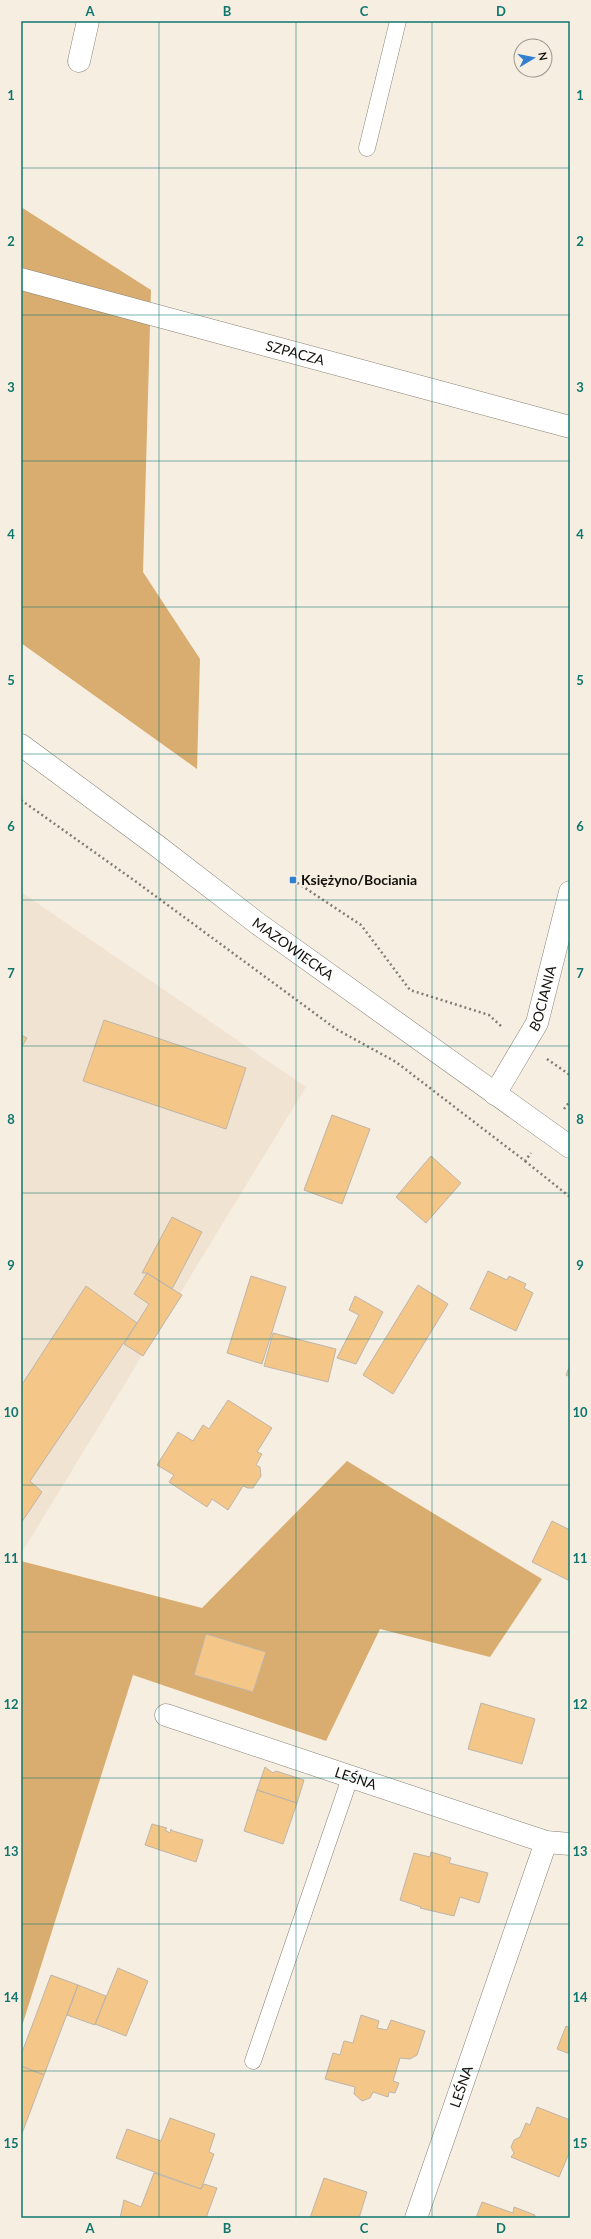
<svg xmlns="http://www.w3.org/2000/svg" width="591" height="2239" font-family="Lato,sans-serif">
  <rect width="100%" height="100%" fill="#f7eee2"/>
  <!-- built -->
  <path fill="#f1e3d1" d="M 21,892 L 306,1087 L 21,1554 Z"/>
  <!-- forest -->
  <path fill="#d9ac6f" d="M 21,207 L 151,290 L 143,572 L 200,659 L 197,769 L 21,643 Z
    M 347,1461 L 542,1579 L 490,1657 L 380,1629 L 326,1741 L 133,1675 L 21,2029 L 21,1561 L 202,1608 Z"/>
  <!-- building -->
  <path fill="#f4c688" stroke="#beb5aa" d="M 104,1020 L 246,1068 L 226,1129 L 83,1081 Z
    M 21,1035 L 27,1038 L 21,1048 Z
    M 332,1115 L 370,1129 L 342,1204 L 304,1190 Z
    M 431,1156 L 461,1183 L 426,1223 L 396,1197 Z
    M 172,1217 L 202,1232 L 172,1289 L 147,1273 L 142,1273 Z
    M 488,1271 L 507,1280 L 509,1276 L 526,1284 L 524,1288 L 533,1293 L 516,1331 L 470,1309 Z
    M 147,1273 L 182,1295 L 143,1356 L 124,1344 L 149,1304 L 134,1294 Z
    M 251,1276 L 286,1287 L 262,1364 L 227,1353 Z
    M 418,1285 L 448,1304 L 393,1394 L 363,1375 Z
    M 86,1286 L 137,1323 L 30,1481 L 42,1492 L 21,1523 L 21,1386 Z
    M 355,1296 L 383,1312 L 356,1364 L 337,1358 L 359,1315 L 349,1310 Z
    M 273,1333 L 336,1349 L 328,1382 L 264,1366 Z
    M 570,1365 L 570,1377 L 566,1375 Z
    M 228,1400 L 272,1428 L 257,1452 L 262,1454 L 256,1465 L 260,1467 L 261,1476 L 253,1488 L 248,1488 L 243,1486 L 228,1510 L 212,1499 L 207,1507 L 169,1482 L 174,1475 L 157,1465 L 178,1432 L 193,1441 L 203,1425 L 209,1429 Z
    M 552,1521 L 570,1530 L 570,1581 L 532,1562 Z
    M 206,1634 L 266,1652 L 253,1692 L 194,1675 Z
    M 481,1703 L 535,1719 L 522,1764 L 468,1749 Z
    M 265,1767 L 273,1773 L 276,1771 L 304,1780 L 297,1803 L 257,1790 Z
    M 257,1790 L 297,1803 L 283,1844 L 244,1831 Z
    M 152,1824 L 167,1828 L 165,1830 L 170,1833 L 171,1829 L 173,1831 L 203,1840 L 196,1862 L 145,1845 Z
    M 431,1852 L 451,1858 L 449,1863 L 488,1873 L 479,1903 L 460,1897 L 454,1916 L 420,1908 L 421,1907 L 400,1900 L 414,1853 L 430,1857 Z
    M 118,1968 L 148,1981 L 126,2036 L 95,2024 Z
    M 51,1975 L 78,1985 L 44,2075 L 21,2066 L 21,2055 Z
    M 78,1985 L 106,1996 L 95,2025 L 67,2015 Z
    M 361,2015 L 379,2021 L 377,2028 L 387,2030 L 391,2020 L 425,2031 L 417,2055 L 410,2059 L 400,2058 L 393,2081 L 399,2083 L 395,2093 L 389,2092 L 388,2097 L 373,2092 L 370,2098 L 362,2101 L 354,2094 L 355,2087 L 325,2079 L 333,2053 L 340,2055 L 344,2041 L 353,2043 Z
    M 566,2026 L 570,2028 L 570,2054 L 557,2049 Z
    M 21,2066 L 44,2075 L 21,2136 Z
    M 537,2107 L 570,2120 L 570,2151 L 559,2177 L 511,2157 L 514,2153 L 511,2147 L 514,2140 L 520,2137 L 526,2123 L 530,2125 Z
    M 170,2118 L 215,2134 L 209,2152 L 214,2154 L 201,2189 L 116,2158 L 127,2129 L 161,2141 Z
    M 154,2173 L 201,2189 L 204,2184 L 217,2188 L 206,2218 L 120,2218 L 124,2200 L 141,2207 Z
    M 324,2178 L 367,2192 L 359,2218 L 310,2218 Z
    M 482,2202 L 513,2213 L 514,2207 L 535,2215 L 534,2218 L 476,2218 Z"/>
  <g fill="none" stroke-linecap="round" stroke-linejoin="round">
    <!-- lane casing -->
    <g stroke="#888075" stroke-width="17">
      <path id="lane" d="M 367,148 L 398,21
        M 253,2061 L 350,1778"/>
    </g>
    <!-- street casing -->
    <g stroke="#888075" stroke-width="23">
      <g id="street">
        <path d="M 79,61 L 88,21"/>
        <path id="s1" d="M 21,279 L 570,427"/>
        <path id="s2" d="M 21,745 L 156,845 L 257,923 L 570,1147"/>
        <path id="s3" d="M 495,1094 L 537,1023 L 570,892"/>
        <path id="s4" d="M 166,1715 L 546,1842 L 570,1844"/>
        <path id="s5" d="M 416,2218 L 546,1842"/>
      </g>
    </g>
    <!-- path -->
    <path stroke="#817b73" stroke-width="2.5" stroke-dasharray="2 3" stroke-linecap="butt" d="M 21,800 L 135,881 L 336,1029 L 396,1062 L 525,1161 L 531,1153
      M 293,880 L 361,925 L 410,990 L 489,1015 L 502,1027
      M 547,1059 L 570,1075
      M 564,1109 L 570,1101
      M 525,1161 L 570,1197"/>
    <!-- lane -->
    <use href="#lane" stroke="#fff" stroke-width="16"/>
    <!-- street -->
    <use href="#street" stroke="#fff" stroke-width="22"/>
  </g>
  <!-- grid -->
  <path fill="none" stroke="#0f766e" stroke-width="1" stroke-opacity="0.55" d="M 159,21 L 159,2218M 296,21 L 296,2218M 432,21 L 432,2218M 21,168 L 570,168M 21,315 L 570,315M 21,461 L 570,461M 21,607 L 570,607M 21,754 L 570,754M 21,900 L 570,900M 21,1046 L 570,1046M 21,1193 L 570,1193M 21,1339 L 570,1339M 21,1485 L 570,1485M 21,1632 L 570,1632M 21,1778 L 570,1778M 21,1924 L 570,1924M 21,2071 L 570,2071"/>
  <!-- markers -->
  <rect fill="#317fcf" stroke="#f7eee2" stroke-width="1.5" x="289" y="876" width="8" height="8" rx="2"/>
  <g text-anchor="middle" stroke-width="4" stroke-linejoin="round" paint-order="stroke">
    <!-- street labels -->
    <g font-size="14" fill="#14110d" stroke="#f7eee2">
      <text dy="5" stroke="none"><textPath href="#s1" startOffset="284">SZPACZA</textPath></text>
      <text dy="5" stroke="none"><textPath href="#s2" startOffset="340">MAZOWIECKA</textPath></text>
      <text dy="5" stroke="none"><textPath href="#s3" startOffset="108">BOCIANIA</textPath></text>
      <text dy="5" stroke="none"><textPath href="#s4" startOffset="200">LEŚNA</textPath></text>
      <text dy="5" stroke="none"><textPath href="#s5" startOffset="139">LEŚNA</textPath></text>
    </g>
    <!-- poi labels -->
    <g font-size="14" font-weight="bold" fill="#14110d" stroke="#f7eee2" text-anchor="start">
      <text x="301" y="885">Księżyno/Bociania</text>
    </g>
  </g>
  <!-- border -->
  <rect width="591" height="2239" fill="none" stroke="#f7eee2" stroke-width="44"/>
  <!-- north arrow -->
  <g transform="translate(533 58) rotate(80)"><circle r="19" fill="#f7eee2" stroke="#9c968d"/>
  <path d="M0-3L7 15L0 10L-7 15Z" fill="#317fcf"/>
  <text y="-6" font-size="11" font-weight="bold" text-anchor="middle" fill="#14110d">N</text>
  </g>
  <rect x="22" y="22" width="547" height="2195" fill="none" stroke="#0f766e" stroke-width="1.5"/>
  <g font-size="13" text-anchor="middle" font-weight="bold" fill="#0f766e">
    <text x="90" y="16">A</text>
    <text x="227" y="16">B</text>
    <text x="364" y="16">C</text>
    <text x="501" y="16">D</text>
    <text x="11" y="100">1</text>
    <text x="580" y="100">1</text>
    <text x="11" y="246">2</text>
    <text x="580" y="246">2</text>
    <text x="11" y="392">3</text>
    <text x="580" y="392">3</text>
    <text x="11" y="539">4</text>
    <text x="580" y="539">4</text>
    <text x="11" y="685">5</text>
    <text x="580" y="685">5</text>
    <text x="11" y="831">6</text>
    <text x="580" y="831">6</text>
    <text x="11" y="978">7</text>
    <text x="580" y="978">7</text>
    <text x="11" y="1124">8</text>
    <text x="580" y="1124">8</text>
    <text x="11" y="1270">9</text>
    <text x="580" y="1270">9</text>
    <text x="11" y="1417">10</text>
    <text x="580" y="1417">10</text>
    <text x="11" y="1563">11</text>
    <text x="580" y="1563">11</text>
    <text x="11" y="1709">12</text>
    <text x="580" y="1709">12</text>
    <text x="11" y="1856">13</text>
    <text x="580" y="1856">13</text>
    <text x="11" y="2002">14</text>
    <text x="580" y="2002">14</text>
    <text x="11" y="2148">15</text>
    <text x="580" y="2148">15</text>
    <text x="90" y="2233">A</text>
    <text x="227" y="2233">B</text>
    <text x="364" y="2233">C</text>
    <text x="501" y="2233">D</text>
  </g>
</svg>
